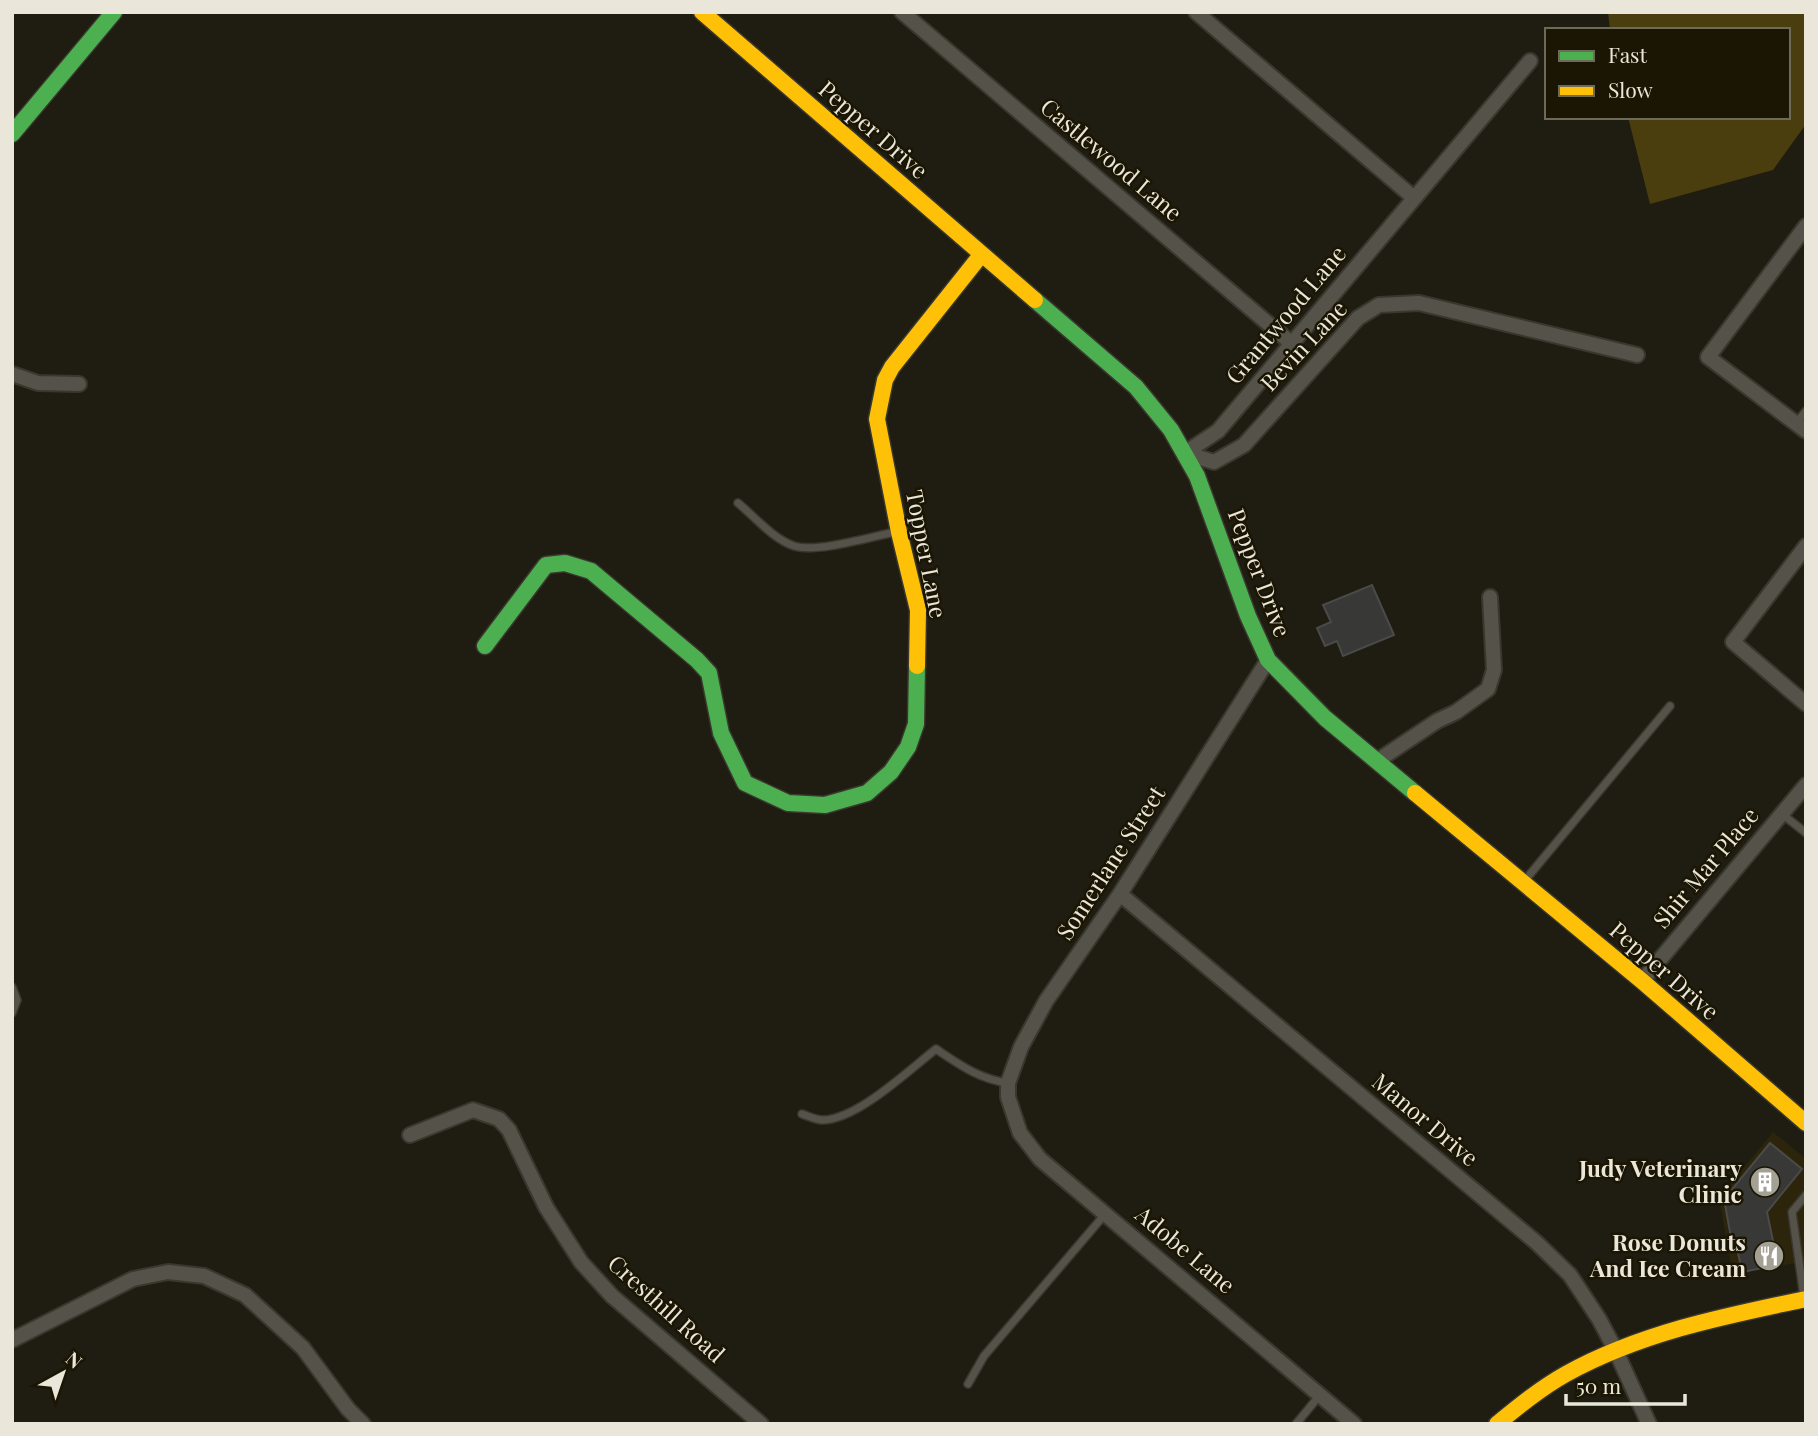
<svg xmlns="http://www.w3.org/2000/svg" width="1818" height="1436" font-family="'Playfair Display',serif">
  <rect width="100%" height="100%" fill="#1f1c11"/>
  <!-- built -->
  <path fill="#2c250b" d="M 1773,1132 L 1806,1159 L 1806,1261 L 1733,1275 L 1719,1198 Z"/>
  <!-- green -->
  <path fill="#4a3e0e" d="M 1608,12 L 1806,12 L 1806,124 L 1773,170 L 1650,204 L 1628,117 L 1788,117 L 1788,30 L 1610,30 Z"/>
  <!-- building -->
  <path fill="#383836" stroke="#4a4a49" stroke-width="2" d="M 1372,585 L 1394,635 L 1343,656 L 1337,641 L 1325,646 L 1317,628 L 1331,622 L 1323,605 Z
    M 1770,1143 L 1802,1169 L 1767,1212 L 1778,1265 L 1742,1272 L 1736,1243 L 1732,1243 L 1724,1199 Z"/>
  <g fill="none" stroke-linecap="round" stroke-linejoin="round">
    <!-- lane casing -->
    <g stroke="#3a372f" stroke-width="10">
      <path id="lane" d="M 1796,423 L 1806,411
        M 738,503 C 755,517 773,539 794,546 C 817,553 870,537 895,532
        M 1782,814 L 1806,833
        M 1526,879 L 1670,706
        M 12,987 L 17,1000 L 12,1013
        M 802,1114 C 808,1116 816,1120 823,1120 C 858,1119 909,1070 936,1049 C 960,1065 979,1079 1008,1083
        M 1804,1297 L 1792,1212 L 1806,1195
        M 968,1384 L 984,1356 L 1106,1213
        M 1296,1424 L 1320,1395"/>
    </g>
    <!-- street casing -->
    <g stroke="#3a372f" stroke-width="18">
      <path id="street" d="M 902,12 L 1291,343
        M 1196,12 L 1414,198
        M 1806,226 L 1708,357 L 1806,431
        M 12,374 L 38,383 L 79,384
        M 1185,453 L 1214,462 L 1244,445 L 1358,318 L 1379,305 L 1419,303 L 1637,355
        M 1185,453 L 1218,431 L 1530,61
        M 1806,546 L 1733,642 L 1806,704
        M 1268,660 L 1120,894 L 1046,1001 L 1021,1047 L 1008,1083 L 1008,1097 L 1020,1133 L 1040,1159 L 1354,1424
        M 1377,761 L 1437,721 L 1456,712 L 1488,689 L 1494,670 L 1490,597
        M 1120,894 L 1537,1243 L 1570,1275 L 1599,1319 L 1615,1349 L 1649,1424
        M 1642,981 L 1806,785
        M 410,1135 L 473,1110 L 499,1119 L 509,1130 L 546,1207 L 581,1262 L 591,1273 L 612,1296 L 761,1424
        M 12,1340 L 133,1279 L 168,1272 L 204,1276 L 245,1295 L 303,1348 L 348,1409 L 363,1424"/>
    </g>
    <!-- fast casing -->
    <g stroke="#3a372f" stroke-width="19">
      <path id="fast" d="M 12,134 L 114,12
        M 1035,300 L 1136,387 L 1171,430 L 1197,476 L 1248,616 L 1268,660 L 1325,718 L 1415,793
        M 485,646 L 546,565 L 565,563 L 591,571 L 697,660 L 709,673 L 721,733 L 745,783 L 788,803 L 825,805 L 867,793 L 891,772 L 908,747 L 916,724 L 917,666"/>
    </g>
    <!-- slow casing -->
    <g stroke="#3a372f" stroke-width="19">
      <path id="slow" d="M 702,12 L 1035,300
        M 917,666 L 918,610 L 899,532 L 877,419 L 885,380 L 892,367 L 981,255
        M 1415,793 L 1642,981 L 1806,1123
        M 1497,1424 C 1519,1406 1541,1388 1566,1374 C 1640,1333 1724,1316 1806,1299"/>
    </g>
    <!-- lane -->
    <use href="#lane" stroke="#555249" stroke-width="7"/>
    <!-- street -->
    <use href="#street" stroke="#555249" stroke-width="14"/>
    <!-- fast -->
    <use href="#fast" stroke="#4caf50" stroke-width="16"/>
    <!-- slow -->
    <use href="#slow" stroke="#ffc107" stroke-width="16"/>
  </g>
  <!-- icons -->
  <defs>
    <g id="building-disc" transform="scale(1.575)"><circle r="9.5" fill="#a3a094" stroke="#1b1603"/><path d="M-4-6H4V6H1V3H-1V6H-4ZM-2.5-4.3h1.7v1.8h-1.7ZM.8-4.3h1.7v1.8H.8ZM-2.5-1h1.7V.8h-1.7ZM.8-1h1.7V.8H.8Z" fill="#fff"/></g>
    <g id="restaurant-disc" transform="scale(1.575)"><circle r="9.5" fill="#a3a094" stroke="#1b1603"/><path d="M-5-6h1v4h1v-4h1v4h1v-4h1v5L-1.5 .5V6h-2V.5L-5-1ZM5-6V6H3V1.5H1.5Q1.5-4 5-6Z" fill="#fff"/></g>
  </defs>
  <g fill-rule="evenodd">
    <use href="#building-disc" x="1765" y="1182"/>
    <use href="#restaurant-disc" x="1769" y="1256"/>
  </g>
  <g text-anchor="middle" stroke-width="5" stroke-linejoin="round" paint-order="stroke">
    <!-- street labels -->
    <g font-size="23" fill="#eae7da" stroke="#1b1603">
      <text transform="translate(873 130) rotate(41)" y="8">Pepper Drive</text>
      <text transform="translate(1111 160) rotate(40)" y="8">Castlewood Lane</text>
      <text transform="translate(1286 315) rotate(-50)" y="8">Grantwood Lane</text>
      <text transform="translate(1304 346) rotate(-47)" y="8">Bevin Lane</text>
      <text transform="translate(926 554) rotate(79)" y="8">Topper Lane</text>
      <text transform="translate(1259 573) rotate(69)" y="8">Pepper Drive</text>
      <text transform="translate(1111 863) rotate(-57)" y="8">Somerlane Street</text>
      <text transform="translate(1706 868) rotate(-50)" y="8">Shir Mar Place</text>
      <text transform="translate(1664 971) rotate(41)" y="8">Pepper Drive</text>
      <text transform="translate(1425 1120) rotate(40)" y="8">Manor Drive</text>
      <text transform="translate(1185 1250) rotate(40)" y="8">Adobe Lane</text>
      <text transform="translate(666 1309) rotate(42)" y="8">Cresthill Road</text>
    </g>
    <!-- poi labels -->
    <g font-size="23" font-weight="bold" fill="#eae7da" stroke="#1b1603" text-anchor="end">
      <text x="1742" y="1177">Judy Veterinary<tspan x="1742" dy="26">Clinic</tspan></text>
      <text x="1746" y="1251">Rose Donuts<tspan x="1746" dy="26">And Ice Cream</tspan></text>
    </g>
  </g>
  <!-- border -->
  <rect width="1818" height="1436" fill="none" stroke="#eae7da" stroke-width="28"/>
  <!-- legend -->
  <rect x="1545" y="28" width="245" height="91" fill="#1b1603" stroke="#6e6a59" stroke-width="2"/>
  <rect x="1559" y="51" width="35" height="10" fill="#4caf50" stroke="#6e6a59" stroke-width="2"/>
  <text x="1608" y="63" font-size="21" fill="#eae7da">Fast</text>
  <rect x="1559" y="86" width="35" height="10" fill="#ffc107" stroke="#6e6a59" stroke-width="2"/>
  <text x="1608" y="98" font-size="21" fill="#eae7da">Slow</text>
  <!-- north arrow -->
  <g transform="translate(63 1373) rotate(40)" stroke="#1b1603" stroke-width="5" paint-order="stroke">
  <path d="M0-5L12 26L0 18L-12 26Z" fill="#eae7da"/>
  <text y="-10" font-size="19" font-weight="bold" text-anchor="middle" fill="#eae7da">N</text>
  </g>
  <!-- scale -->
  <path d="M1566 1394v10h119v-10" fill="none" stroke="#eae7da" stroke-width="3.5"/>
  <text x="1576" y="1394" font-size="21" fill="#eae7da" stroke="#1b1603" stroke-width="5" paint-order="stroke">50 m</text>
</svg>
